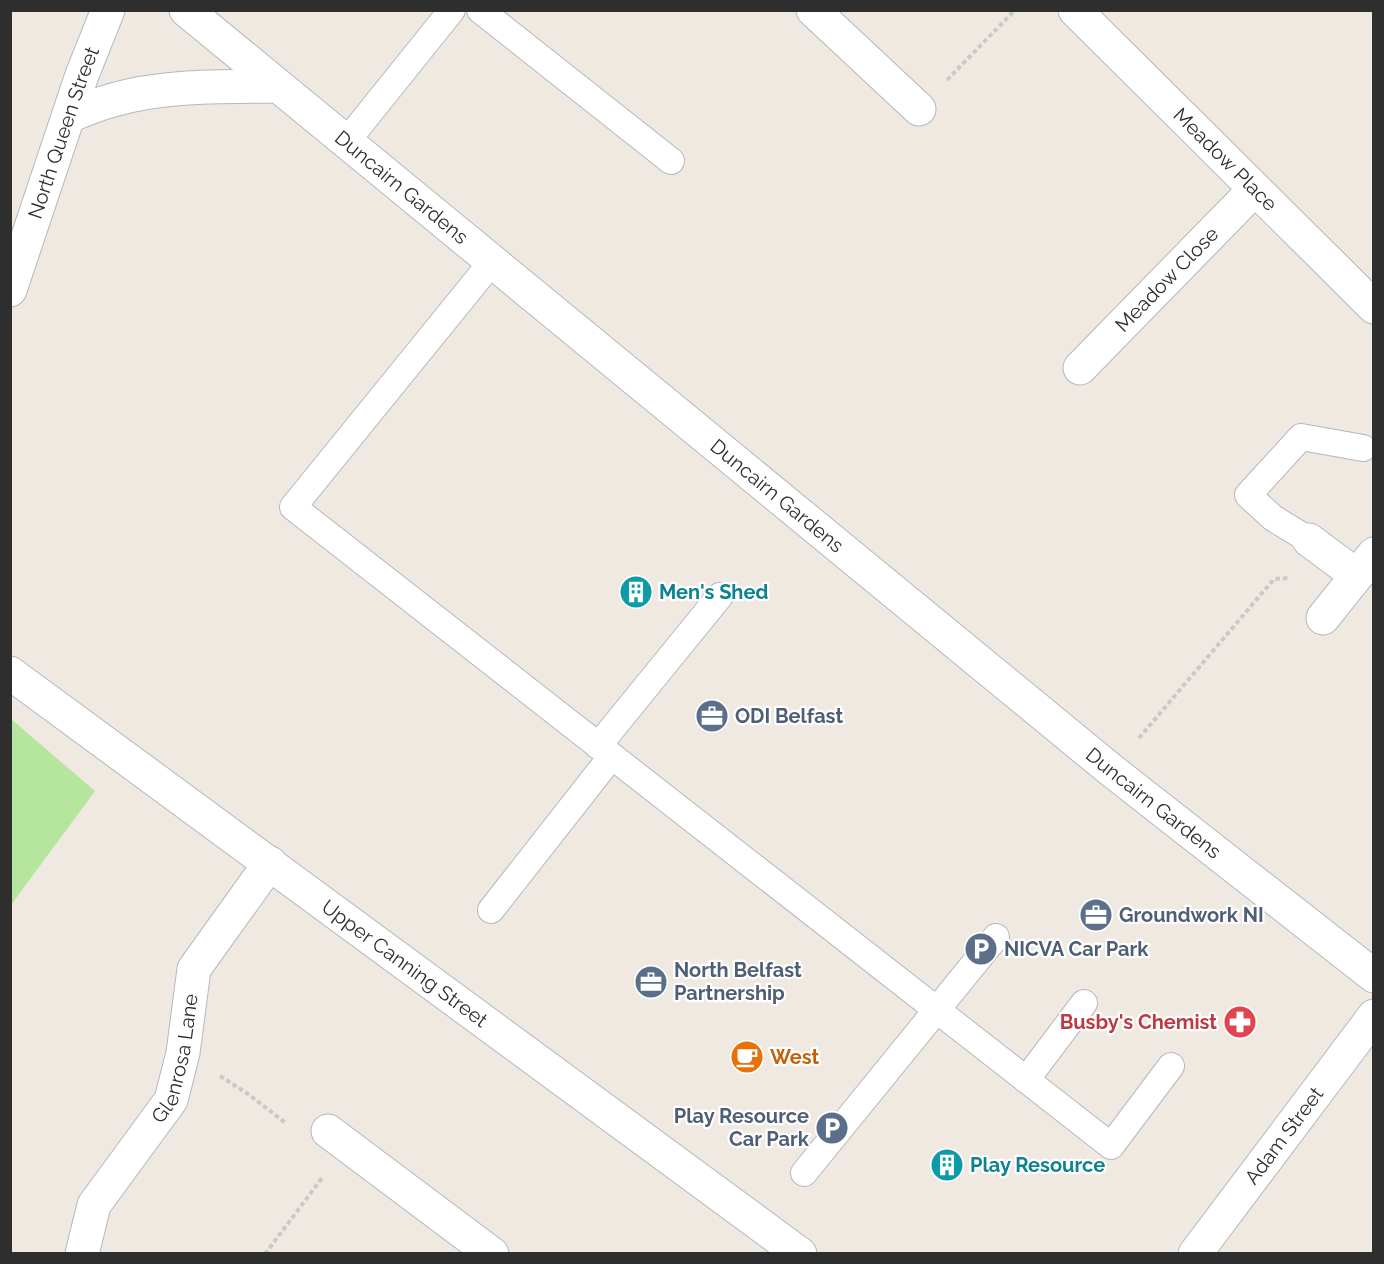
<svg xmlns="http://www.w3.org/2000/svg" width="1384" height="1264" font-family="Raleway,sans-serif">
  <rect width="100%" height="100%" fill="#efe9e1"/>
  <!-- green -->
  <path fill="#b6e59e" d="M 11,719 L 95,791 L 11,905 Z"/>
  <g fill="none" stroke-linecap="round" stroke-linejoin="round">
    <!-- service casing -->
    <g stroke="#b4b7c1" stroke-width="28">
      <path id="service" d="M 480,10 L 671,161
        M 346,142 L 452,10
        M 491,263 L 293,507 L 1111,1146 L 1171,1066
        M 1309,540 L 1273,518 L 1248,495 L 1301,437 L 1363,448
        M 598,746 L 720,596
        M 491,910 L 611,757
        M 1026,1080 L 1084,1003
        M 804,1173 L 996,937"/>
    </g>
    <!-- minor casing -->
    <g stroke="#b4b7c1" stroke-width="35">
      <g id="minor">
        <path d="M 813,10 L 919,109"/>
        <path id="s1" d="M 1075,10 L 1374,307"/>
        <path id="s2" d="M 1080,368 L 1254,190"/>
        <path d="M 1309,540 L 1356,575"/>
        <path d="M 1323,618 L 1374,554"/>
        <path id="s3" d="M 10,673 L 800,1254"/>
        <path d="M 328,1131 L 492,1254"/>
        <path id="s4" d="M 82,1254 L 94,1205 L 171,1100 L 183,1053 L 194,969 L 270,863"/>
        <path id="s5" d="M 1195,1254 L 1374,1016"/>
      </g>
    </g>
    <!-- tertiary casing -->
    <g stroke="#b4b7c1" stroke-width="35">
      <g id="tertiary">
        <path id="s6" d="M 186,10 L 1111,770 L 1374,976"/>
        <path d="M 69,116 C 83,110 98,104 113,100 C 165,85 221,87 275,86"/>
      </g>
    </g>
    <!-- secondary casing -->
    <g stroke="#b4b7c1" stroke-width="35">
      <g id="secondary">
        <path id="s7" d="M 10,290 L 82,75 L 108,10"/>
      </g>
    </g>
    <!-- path -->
    <path stroke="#c9c9c9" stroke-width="4" stroke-dasharray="4.5 3" stroke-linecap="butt" d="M 947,80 L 1015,10
      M 1139,738 L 1274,579 L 1289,578
      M 220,1076 L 248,1094 L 287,1124
      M 265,1254 L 322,1178"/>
    <!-- service -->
    <use href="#service" stroke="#fff" stroke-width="26"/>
    <!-- minor -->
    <use href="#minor" stroke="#fff" stroke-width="33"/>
    <!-- tertiary -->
    <use href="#tertiary" stroke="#fff" stroke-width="33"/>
    <!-- secondary -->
    <use href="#secondary" stroke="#fff" stroke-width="33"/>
  </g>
  <!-- icons -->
  <defs>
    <g id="building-disc" transform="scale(1.725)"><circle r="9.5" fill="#0f9aa8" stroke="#fff"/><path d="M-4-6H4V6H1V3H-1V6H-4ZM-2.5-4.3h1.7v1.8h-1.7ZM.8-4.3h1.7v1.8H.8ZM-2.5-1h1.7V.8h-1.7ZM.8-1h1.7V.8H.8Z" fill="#fff"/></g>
    <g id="office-disc" transform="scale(1.725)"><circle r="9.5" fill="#5c6f8a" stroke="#fff"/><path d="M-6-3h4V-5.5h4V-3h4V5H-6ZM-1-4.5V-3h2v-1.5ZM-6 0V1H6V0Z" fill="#fff"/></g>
    <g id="parking-disc" transform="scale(1.725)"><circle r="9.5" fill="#5c6f8a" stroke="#fff"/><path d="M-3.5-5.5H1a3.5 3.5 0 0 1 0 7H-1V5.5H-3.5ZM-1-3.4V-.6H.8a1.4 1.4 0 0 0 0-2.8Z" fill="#fff"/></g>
    <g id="pharmacy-disc" transform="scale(1.725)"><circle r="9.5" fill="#e0444e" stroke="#fff"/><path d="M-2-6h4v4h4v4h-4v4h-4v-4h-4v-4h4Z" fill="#fff"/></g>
    <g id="cafe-disc" transform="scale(1.725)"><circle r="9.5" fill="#e8710a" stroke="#fff"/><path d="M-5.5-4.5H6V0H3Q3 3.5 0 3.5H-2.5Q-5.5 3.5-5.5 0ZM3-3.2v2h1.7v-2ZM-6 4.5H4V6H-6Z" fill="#fff"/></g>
  </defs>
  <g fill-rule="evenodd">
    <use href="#building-disc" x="636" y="592"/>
    <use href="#office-disc" x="712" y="716"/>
    <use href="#office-disc" x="1096" y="915"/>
    <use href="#parking-disc" x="981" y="949"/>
    <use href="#office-disc" x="651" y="982"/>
    <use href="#pharmacy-disc" x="1240" y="1022"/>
    <use href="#cafe-disc" x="747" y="1057"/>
    <use href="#parking-disc" x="832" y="1128"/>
    <use href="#building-disc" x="947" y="1165"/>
  </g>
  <g text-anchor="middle" stroke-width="4.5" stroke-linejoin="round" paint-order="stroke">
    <!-- street labels -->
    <g font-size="20" fill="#2e2e2e" stroke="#fff">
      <text dy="7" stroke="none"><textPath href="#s7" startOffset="166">North Queen Street</textPath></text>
      <text dy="7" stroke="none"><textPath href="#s1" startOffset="212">Meadow Place</textPath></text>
      <text dy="7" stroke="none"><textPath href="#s6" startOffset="279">Duncairn Gardens</textPath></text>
      <text dy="7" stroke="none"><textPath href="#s2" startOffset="124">Meadow Close</textPath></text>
      <text dy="7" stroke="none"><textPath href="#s6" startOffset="765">Duncairn Gardens</textPath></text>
      <text dy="7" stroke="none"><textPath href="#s6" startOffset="1251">Duncairn Gardens</textPath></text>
      <text dy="7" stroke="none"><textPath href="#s3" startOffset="490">Upper Canning Street</textPath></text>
      <text dy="7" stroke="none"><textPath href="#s4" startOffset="222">Glenrosa Lane</textPath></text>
      <text dy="7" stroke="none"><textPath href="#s5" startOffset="148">Adam Street</textPath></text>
    </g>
    <!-- culture labels -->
    <g font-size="20" font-weight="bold" fill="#0d838f" stroke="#fff" text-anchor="start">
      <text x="659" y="599">Men's Shed</text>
      <text x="970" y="1172">Play Resource</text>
    </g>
    <!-- service labels -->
    <g font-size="20" font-weight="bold" fill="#4e5e75" stroke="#fff" text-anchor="start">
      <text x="735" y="723">ODI Belfast</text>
      <text x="1119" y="922">Groundwork NI</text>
      <text x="1004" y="956">NICVA Car Park</text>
      <text x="674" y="977">North Belfast<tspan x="674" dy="23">Partnership</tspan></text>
      <text x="809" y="1123" text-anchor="end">Play Resource<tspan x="809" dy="23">Car Park</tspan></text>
    </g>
    <!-- health labels -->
    <g font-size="20" font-weight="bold" fill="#be3a42" stroke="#fff" text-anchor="end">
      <text x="1217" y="1029">Busby's Chemist</text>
    </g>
    <!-- food labels -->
    <g font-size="20" font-weight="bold" fill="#c56008" stroke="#fff" text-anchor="start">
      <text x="770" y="1064">West</text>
    </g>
  </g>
  <!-- border -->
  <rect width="1384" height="1264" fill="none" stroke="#2e2e2e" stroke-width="24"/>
</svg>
